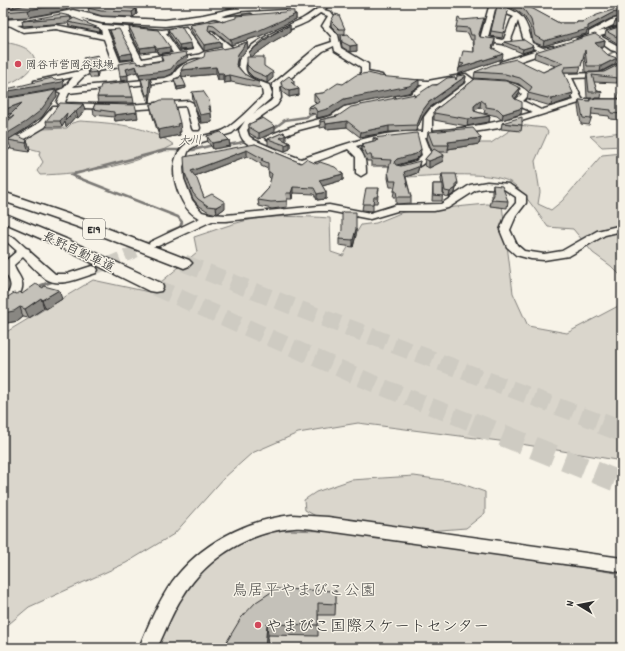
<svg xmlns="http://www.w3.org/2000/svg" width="625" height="651" font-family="Dekko,'Klee One',sans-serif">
  <rect width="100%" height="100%" fill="#f7f3e8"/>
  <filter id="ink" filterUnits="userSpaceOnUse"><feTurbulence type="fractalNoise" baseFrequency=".025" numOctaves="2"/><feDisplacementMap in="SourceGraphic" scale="8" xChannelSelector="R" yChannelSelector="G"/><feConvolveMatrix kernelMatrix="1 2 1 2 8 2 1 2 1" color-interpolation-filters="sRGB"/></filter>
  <g filter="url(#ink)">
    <!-- green -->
    <path fill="#dad6cc" stroke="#82807c" d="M 3,42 C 15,44 34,47 35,62 C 28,75 16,81 3,86 Z
      M 80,121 C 111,123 148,125 174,145 C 134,165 84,174 40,175 L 37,171 L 43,162 L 39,155 L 40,151 L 20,146 L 18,140 L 33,131 L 42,129 L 67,128 L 72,123 Z
      M 518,125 L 545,128 L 548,132 L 535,161 L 540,192 L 538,204 L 551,210 L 562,201 L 602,155 L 622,153 L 622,277 L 611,266 L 593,253 L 573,229 L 548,227 C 538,214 528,198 516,186 C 499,169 432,176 408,177 L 410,166 L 463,143 L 491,143 Z
      M 622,132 L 622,146 L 602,147 L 590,136 Z
      M 487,204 L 502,205 L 513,293 L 528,326 L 567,333 L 622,304 L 622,461 L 515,443 L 358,423 L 298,433 L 252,453 L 224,478 L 174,534 L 126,563 L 29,607 L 3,629 L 3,334 L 93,280 L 149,292 L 197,252 L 194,237 C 210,232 227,225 244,221 C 271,215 302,216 330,218 L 331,252 L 343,256 L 361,225 L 376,223 L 403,212 Z
      M 414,476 L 457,482 L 485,492 L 485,513 L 466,528 L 402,533 L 323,520 L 305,510 L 304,500 L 316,492 L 351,480 Z
      M 280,530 L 327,531 L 540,561 L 622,574 L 622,648 L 158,648 C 183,584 210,547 280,530 Z"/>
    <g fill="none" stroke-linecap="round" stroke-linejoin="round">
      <!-- stream-far2 -->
      <path stroke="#7a7874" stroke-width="2" d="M 606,56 L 622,47
        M 461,81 L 493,78"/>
      <!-- stream-far1 -->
      <path stroke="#7a7874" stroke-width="2.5" d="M 272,130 L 285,120 L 306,117 L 317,112
        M 227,145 L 239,143 L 258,136
        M 168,232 L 180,227 L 182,222 L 178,217 L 71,175 L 165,150 L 193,150 L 213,145"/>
      <!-- stream -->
      <path stroke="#7a7874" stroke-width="3" d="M 37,287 L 56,280"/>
      <!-- minor-tunnel-far1 -->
      <path stroke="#cecbc2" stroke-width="10" stroke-dasharray="10 4.5" stroke-linecap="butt" d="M 147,247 L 153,244"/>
      <!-- minor-tunnel -->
      <path stroke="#cecbc2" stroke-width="12" stroke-dasharray="12 6" stroke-linecap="butt" d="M 92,270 L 149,246"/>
      <!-- highway-tunnel-far1 -->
      <path stroke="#cecbc2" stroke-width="17" stroke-dasharray="17 8" stroke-linecap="butt" d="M 184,263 L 299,309 L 604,424
        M 155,287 L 377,385 L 475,424"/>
      <!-- highway-tunnel -->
      <path stroke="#cecbc2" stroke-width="22" stroke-dasharray="22 11" stroke-linecap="butt" d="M 472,423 L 622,483
        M 601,423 L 622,431"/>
      <!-- minor casing -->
      <g stroke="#2b2b2b" stroke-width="3">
        <path id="minor" d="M 324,4 L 329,5 L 324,10 L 331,12 L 334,16 L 329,26 L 338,35 L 341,48 L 368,64 L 368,72 L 382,75 L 383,77 L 379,79 L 361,76 L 361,67 L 335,51 L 334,46 L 323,51 L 280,87 L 281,98 L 277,105 L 253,122 L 247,130 L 249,136 L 254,140 L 277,150 L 301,159 C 341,146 381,129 423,132 L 424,117 L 430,109 L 467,82 L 464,79 L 431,85 C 426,95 407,102 396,100 L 396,96 L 410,94 L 423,85 L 400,84 L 399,82 L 403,80 L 428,81 L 466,74 L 474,80 L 487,80 L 491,82 L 487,84 L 474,84 L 436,113 L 432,117 L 432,131 C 466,129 500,122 533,112 L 514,104 L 513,102 L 522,94 L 520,92 L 502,86 L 502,82 C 511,81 525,87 530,94 L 523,101 L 541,110 L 574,100 L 563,76 L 564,74 L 600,73 L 622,62 L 622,67 L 602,77 L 572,78 L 582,99 L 622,100 L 622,104 L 579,103 L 499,128 L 448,136 L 425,137 L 432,155 C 425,164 413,172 402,169 L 400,167 L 402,165 L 416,161 L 422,155 L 417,137 C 396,138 376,140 356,146 C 365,154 366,161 366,173 L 361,176 L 356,173 L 356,157 L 348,149 C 338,153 311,165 301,165 C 288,164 254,149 244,141 C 241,138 240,134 239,130 L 245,121 L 232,133 L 202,142 L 190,149 L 188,152 L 183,167 L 184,179 L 192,200 L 202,212 L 210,214 L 226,215 L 329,205 L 370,213 L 396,205 L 441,204 L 470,185 L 487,182 L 509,184 L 526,196 L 526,203 L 516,216 L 510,230 L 517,245 L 524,251 L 544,254 L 562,251 L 597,231 L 622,225 L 622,231 L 605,235 L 569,256 L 544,260 L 531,259 L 516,255 L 507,247 L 500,230 L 506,215 L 516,203 L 516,197 L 504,189 L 487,188 L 476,190 L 448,208 L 434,211 L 397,211 L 370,219 L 329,211 L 318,211 L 226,221 L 212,221 L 158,246 L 150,246 L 149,244 L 150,242 L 200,218 C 188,214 182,202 178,191 C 170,169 173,147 197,138 C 206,134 218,134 226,129 C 239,121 252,106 263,96 L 262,88 C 254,84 241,81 238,71 C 231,48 287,26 302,19 C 310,15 316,9 324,4 ZM 320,13 L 328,16 L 322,26 L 331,36 L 332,42 L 317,47 L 273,84 L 273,98 L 271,101 L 253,114 L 270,99 L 272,93 L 269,85 C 262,82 248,79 246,71 C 241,59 267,39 276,35 C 286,30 297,27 307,22 C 311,19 316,16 320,13 Z
          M 495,5 C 522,11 526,18 532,43 L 543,48 L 553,46 L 553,50 L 506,66 L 500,66 L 500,62 L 537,50 L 525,44 L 518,21 L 510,42 L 503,44 L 481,41 L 480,39 L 489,7 ZM 495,9 L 514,17 L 511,20 L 504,39 L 502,40 L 488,37 Z
          M 73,11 L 86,21 L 103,25 L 162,30 L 186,27 L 203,51 L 199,53 L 92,72 L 83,77 L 73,87 L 165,78 L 173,75 C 178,67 189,58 200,59 L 201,61 L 184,71 L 179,79 L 165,82 L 69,93 L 65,102 L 66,103 L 126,105 L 189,101 L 193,103 L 200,128 L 199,130 L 193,130 L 192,128 L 186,106 L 126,110 L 64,107 L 61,107 L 57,102 L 61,93 L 57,91 L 64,88 L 73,77 L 37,85 L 34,85 L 34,81 L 113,64 L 104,39 L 56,29 L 23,32 L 5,23 L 8,21 L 24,28 L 56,25 L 102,34 L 101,29 C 90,26 74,25 70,13 ZM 107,29 L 119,30 L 135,60 L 120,62 ZM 182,30 L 194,50 L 179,52 L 166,33 ZM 127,31 L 160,34 L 173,53 L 142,59 Z
          M 215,14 L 224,17 L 251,14 L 254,16 L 251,18 L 224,21 L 213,17 L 213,15 Z
          M 622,17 L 622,21 L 598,32 L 622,26 L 622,30 L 600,36 L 622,48 L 622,53 L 611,50 L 594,38 L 581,41 L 577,39 L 589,35 L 589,32 L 611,20 Z
          M 212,31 L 233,48 L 233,52 L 227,52 L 210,34 L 208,33 Z
          M 357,104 L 360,104 L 361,106 L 350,111 L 337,120 L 299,130 L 273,140 L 270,141 L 266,138 L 267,136 L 293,126 L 331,116 L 344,107 Z
          M 53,107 L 59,107 L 60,109 L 45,127 L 3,152 L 3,145 L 39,123 Z
          M 3,234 L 15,238 L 26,248 L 29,249 L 30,252 L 55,274 L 67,274 L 92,266 L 96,267 L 98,270 L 96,273 C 82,277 61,288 46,279 C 38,273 30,264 23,257 L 14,265 C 15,272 21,276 22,283 C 24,293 12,305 3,308 L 3,298 C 20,283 3,278 3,263 L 17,251 L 7,242 L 3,241 Z
          M 292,515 L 328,517 L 622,558 L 622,572 L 328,531 C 317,530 306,527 294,528 C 250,531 206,558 183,596 C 172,612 166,630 157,648 L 139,648 C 148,626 158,602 172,582 C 200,544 245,520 292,515 Z"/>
      </g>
      <!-- major casing -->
      <g stroke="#2b2b2b" stroke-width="3">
        <path id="major" d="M 304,3 L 353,3 L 349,5 L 240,11 L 203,21 L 165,26 L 102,23 L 73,16 L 30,24 L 3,26 L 3,20 L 30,18 L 73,10 L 102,17 L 165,20 L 203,15 L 240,7 Z"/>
      </g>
      <!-- highway casing -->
      <g stroke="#2b2b2b" stroke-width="3">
        <path id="highway" d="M 3,192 L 88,221 L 189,260 L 192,263 L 189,266 L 184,268 L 179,266 L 78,227 L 3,201 Z
          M 3,213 L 66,239 L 161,283 L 163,287 L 161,291 L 155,292 L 149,291 L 56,245 L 3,222 Z"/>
      </g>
      <!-- minor -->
      <use href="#minor" fill="#f7f3e8" fill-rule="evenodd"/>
      <!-- major -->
      <use href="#major" fill="#f7f3e8" fill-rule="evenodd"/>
      <!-- highway -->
      <use href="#highway" fill="#f7f3e8" fill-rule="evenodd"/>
    </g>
    <!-- wall -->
    <path fill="#a9a69f" stroke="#2b2b2b" d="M 3,3 L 72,3 L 72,5 L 66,10 L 30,17 L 3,18 L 3,8 L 13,8 L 31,4 L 14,8 L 3,8 Z
      M 433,3 L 464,3 L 434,5 Z
      M 505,3 L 532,3 L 533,4 L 532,9 L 559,23 L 577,23 L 577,22 L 582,22 L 622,7 L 622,16 L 610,19 L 587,31 L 586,34 L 543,46 L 533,42 L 530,26 L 524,16 L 516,10 L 505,5 Z
      M 88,8 L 136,9 L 137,14 L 133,17 L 102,16 L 89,12 Z
      M 508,11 L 502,38 L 490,36 L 491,31 Z
      M 294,14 L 296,14 L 296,19 L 260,36 L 231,45 L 215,31 L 210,30 L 210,31 L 221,42 L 221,47 L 204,51 L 191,30 L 190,25 Z
      M 70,16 L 71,20 L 99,28 L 100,31 L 99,32 L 69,26 L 68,23 L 23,26 L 22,21 Z
      M 462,20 L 483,23 L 480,34 L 480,37 L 495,44 L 493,49 L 502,59 L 458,74 L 460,63 L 474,52 L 473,40 L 471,40 L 468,33 L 455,32 L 456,27 Z
      M 331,21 L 345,29 L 345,34 L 357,51 L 350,52 L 342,47 L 341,40 L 341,35 L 345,34 L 339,34 L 331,26 Z
      M 290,25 L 290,32 L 274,41 L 251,57 L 264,66 L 273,78 L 267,83 L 253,77 L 247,71 L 247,65 L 250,57 L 249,52 Z
      M 622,26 L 622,46 L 605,36 L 606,31 Z
      M 129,27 L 170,52 L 158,54 L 156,51 L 141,53 L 130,33 Z
      M 168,29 L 192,49 L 180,50 L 169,34 Z
      M 110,30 L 132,53 L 133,59 L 121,60 L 111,35 Z
      M 605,41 L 604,47 L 600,47 L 615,64 L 600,72 L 585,72 L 584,56 L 579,72 L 564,72 L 571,99 L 551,106 L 527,99 L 528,93 L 529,92 L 519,84 L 504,80 L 474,78 L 475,72 L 543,72 L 555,66 L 534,58 L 535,52 Z
      M 247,42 L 248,48 L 238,60 L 238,66 L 244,74 L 259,82 L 260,88 L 231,82 L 224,83 L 223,80 L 218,80 L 216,74 L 182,77 L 186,88 L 177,90 L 174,79 L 182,76 L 233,47 Z
      M 504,42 L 533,46 L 532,50 L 522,53 L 503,45 Z
      M 161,56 L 187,56 L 188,61 L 177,66 L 172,74 L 165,77 L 150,78 L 152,85 L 150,102 L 148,102 L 142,86 L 141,79 L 140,79 L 137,72 L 127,74 L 128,80 L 121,81 L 120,76 L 138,64 L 162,61 Z
      M 622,63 L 622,80 L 617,83 L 594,82 L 597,91 L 602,92 L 601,98 L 587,98 L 586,79 L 587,73 L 604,72 Z
      M 88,70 L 98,73 L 97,78 L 91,78 L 89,75 Z
      M 379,76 L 419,86 L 408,93 L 344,106 L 330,115 L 317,118 L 315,114 L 308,113 L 308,107 L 316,103 L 314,101 L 314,94 L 323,93 L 343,84 Z
      M 466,76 L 465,82 L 429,108 L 423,116 L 416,131 L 389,132 L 360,137 L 347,127 L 326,129 L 325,127 L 320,128 L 320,120 L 415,97 L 437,85 L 456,80 Z
      M 475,79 L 519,94 L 514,99 L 521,114 L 502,120 L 497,116 L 484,113 L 485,110 L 480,107 L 474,111 L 490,116 L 489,122 L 467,126 L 434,120 L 434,111 Z
      M 281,82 L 294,85 L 299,95 L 289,97 L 282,92 Z
      M 56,90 L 57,96 L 42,117 L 27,128 L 9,139 L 27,140 L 30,149 L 29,152 L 11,149 L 8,140 L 3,143 L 3,125 L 8,121 L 7,118 L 12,113 L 3,116 L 3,99 Z
      M 192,92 L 210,106 L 212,122 L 201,123 L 193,101 Z
      M 619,92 L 622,93 L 622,99 L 617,98 Z
      M 97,97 L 133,97 L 134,103 L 98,103 Z
      M 590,99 L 622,99 L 622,120 L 610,119 L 609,116 L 591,114 L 591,119 L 589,125 L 581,124 L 578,106 L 579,100 L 589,101 Z
      M 83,104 L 85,110 L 78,118 L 75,117 L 66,127 L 65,122 L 62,127 L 47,127 L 46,121 Z
      M 95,104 L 138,118 L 115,121 L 114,117 L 94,115 L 93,109 Z
      M 150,105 L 181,132 L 179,132 L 180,135 L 160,139 L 152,114 Z
      M 502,123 L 522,125 L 521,131 L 501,129 Z
      M 249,124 L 275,132 L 259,139 L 249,133 Z
      M 284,132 L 286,141 L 290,143 L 290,149 L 285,151 L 268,145 L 268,139 Z
      M 428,132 L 481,138 L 479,144 L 448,149 L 448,152 L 439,152 L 443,161 L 429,168 L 424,165 L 425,159 L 432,151 L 427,138 Z
      M 207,136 L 229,140 L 230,146 L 213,149 L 208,142 Z
      M 373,138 L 421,149 L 420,155 L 415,160 L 396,165 L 401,166 L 419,167 L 417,173 L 406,177 L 411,197 L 411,203 L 396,204 L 396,197 L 393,197 L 395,187 L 390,187 L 388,178 L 389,166 L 371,166 L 371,161 L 367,161 L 361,149 L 362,144 L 373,141 Z
      M 255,144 L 301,163 L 343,174 L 343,180 L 322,186 L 326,192 L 326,199 L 317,200 L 314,194 L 293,193 L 292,199 L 287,199 L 287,207 L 272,209 L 259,206 L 258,200 L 268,189 L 271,179 L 269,177 L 268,169 L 261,166 L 261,164 L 247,156 L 195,176 L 204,198 L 225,208 L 217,214 L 209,212 L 198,205 L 193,199 L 185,179 L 185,173 Z
      M 442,174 L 458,183 L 457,188 L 456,188 L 455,193 L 449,197 L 444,196 L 443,189 L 442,201 L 432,201 L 433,184 L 442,184 L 441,179 Z
      M 493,185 L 508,201 L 507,208 L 490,206 L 492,198 L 492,191 Z
      M 379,188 L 377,203 L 373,203 L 373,211 L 362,210 L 363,204 Z
      M 356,229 L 356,235 L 353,247 L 339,245 L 339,239 Z
      M 17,294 L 22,294 L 62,299 L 46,309 L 44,308 L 29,318 L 23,317 L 18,321 L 7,323 L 4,321 L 5,325 L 6,339 L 3,339 L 3,300 Z
      M 336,591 L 335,615 L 318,615 L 318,636 L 268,635 L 267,648 L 224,648 L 226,643 Z"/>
    <!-- shaded-wall -->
    <path fill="#898782" stroke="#2b2b2b" d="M 13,3 L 34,3 L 14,8 Z
      M 65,3 L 72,3 L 72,5 L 66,10 L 30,17 L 28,10 Z
      M 136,9 L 137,14 L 133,17 L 132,12 Z
      M 622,11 L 622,16 L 610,19 L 587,31 L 586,34 L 543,46 L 544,41 L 588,26 L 612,13 Z
      M 296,14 L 296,19 L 260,36 L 231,45 L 231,40 Z
      M 622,20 L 622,25 L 613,27 L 615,21 Z
      M 290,25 L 290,32 L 274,41 L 250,58 L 249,52 L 273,34 Z
      M 495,39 L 495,44 L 491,53 L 492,48 Z
      M 605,41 L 604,47 L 594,48 L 595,43 Z
      M 221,42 L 221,47 L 204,51 L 204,45 Z
      M 247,42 L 248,48 L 238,60 L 237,71 L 236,65 L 238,54 Z
      M 191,43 L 192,49 L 180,50 L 179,45 Z
      M 357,45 L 357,51 L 350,52 L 350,46 Z
      M 155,46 L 156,51 L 141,53 L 140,48 Z
      M 533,46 L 532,50 L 522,53 L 523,49 Z
      M 170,47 L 170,52 L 158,54 L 157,49 Z
      M 132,53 L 133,59 L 121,60 L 120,55 Z
      M 503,54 L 502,59 L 458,74 L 459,68 Z
      M 98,55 L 99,61 L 99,65 L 86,68 L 84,62 Z
      M 187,56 L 188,61 L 177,66 L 172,74 L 165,77 L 150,78 L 152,85 L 150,102 L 149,95 L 150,78 L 140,79 L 139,74 Z
      M 617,58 L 615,64 L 600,72 L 601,66 Z
      M 136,66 L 137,72 L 127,75 L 126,69 Z
      M 97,67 L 98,73 L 97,78 L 96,72 Z
      M 216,67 L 216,74 L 182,77 L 181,70 Z
      M 273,72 L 273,78 L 267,83 L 267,77 Z
      M 218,73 L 223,73 L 223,80 L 218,80 Z
      M 128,75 L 128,80 L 121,81 L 120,76 Z
      M 230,75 L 231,82 L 224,83 L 224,76 Z
      M 466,76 L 465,82 L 429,108 L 423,116 L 416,131 L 417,125 L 423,110 L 429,102 Z
      M 622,76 L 622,80 L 617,83 L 618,78 Z
      M 63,79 L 64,85 L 63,88 L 3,98 L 3,92 Z
      M 419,80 L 419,86 L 408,93 L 344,106 L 330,115 L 317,118 L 317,112 L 344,99 Z
      M 294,81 L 294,86 L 291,82 Z
      M 186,86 L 186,88 L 177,90 L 177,87 Z
      M 520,88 L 519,94 L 512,102 L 513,96 Z
      M 299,89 L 299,95 L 289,97 L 289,91 Z
      M 56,90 L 57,96 L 42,117 L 27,128 L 3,143 L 3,136 Z
      M 573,93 L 571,99 L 551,106 L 552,99 Z
      M 481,100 L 480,107 L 473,112 L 474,106 Z
      M 22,103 L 24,109 L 3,116 L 3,110 Z
      M 83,104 L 85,110 L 78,118 L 76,112 Z
      M 208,106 L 210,106 L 212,122 L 201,123 L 200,115 Z
      M 522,108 L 521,114 L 502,120 L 503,114 Z
      M 74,112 L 75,117 L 66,127 L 65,122 L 62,127 L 60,121 L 67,113 Z
      M 137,112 L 138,118 L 115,121 L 114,115 Z
      M 14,116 L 9,123 L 7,118 Z
      M 490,116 L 489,122 L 467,126 L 468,119 Z
      M 347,121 L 347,127 L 326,129 L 326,124 Z
      M 180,123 L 181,132 L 179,132 L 180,135 L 160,139 L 158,130 Z
      M 275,126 L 275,132 L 259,139 L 259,133 Z
      M 389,126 L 389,132 L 360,137 L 361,132 Z
      M 284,132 L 284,136 L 286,135 L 286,141 L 280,144 L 280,138 L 283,133 Z
      M 481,138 L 479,144 L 448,149 L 449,145 L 448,142 Z
      M 27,140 L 30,149 L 29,152 L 26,143 Z
      M 229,140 L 230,146 L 213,149 L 212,143 Z
      M 290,143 L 290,149 L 285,151 L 285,145 Z
      M 421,149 L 420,155 L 415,160 L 397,165 L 394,168 L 394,162 L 397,159 Z
      M 247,150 L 247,156 L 192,177 L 191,171 Z
      M 444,155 L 443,161 L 429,168 L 429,161 Z
      M 420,161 L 419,167 L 417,173 L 403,178 L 404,172 Z
      M 343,174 L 343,180 L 319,187 L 319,180 Z
      M 293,187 L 293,193 L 292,199 L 291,193 Z
      M 456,188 L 455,193 L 449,197 L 450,192 Z
      M 326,192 L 326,199 L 317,200 L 317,194 Z
      M 225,202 L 225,208 L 217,214 L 216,207 Z
      M 356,229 L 356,235 L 353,247 L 353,240 Z
      M 59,290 L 62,299 L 46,309 L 42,300 Z
      M 41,298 L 44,308 L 29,318 L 25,309 Z
      M 20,307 L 23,317 L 18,321 L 7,323 L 3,313 Z
      M 3,319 L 5,325 L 6,339 L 3,339 Z
      M 267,624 L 268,635 L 267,648 L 265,648 Z"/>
    <!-- building -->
    <path fill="#c4c1b9" stroke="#2b2b2b" d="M 34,3 L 65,3 L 64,4 L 28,10 L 3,12 L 3,8 L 13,8 Z
      M 94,3 L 99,3 L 136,9 L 132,12 L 101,11 L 88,8 Z
      M 513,3 L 532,3 L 533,4 L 524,4 L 559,23 L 577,23 L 577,22 L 582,22 L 597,15 L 622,7 L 622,11 L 612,13 L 588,26 L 588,29 L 544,41 L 535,36 L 531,20 L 525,11 L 517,4 Z
      M 497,6 L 508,11 L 503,33 L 491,31 Z
      M 287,11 L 294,11 L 294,14 L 296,14 L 260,30 L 231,40 L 214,26 L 209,25 L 208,30 L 221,42 L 204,45 L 190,25 L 220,20 L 222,22 L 236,18 L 236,16 L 284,12 Z
      M 61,14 L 70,16 L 70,17 L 22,21 Z
      M 335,14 L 339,15 L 345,29 L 339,29 L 331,21 Z
      M 74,18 L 99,28 L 98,28 L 68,22 Z
      M 458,18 L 462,20 L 484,18 L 479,34 L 480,37 L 495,39 L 492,48 L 503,54 L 459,68 L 464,64 L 460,63 L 463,51 L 474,52 L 474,35 L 471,35 L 469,28 L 456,27 Z
      M 622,18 L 622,20 L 615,21 Z
      M 290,25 L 273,34 L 249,52 L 264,39 Z
      M 181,26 L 191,43 L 179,45 L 168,29 Z
      M 622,26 L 622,40 L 606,31 Z
      M 129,27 L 158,30 L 170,47 L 157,49 L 155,46 L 140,48 Z
      M 119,29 L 132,53 L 120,55 L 110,30 Z
      M 348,34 L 357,45 L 350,46 L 342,42 L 341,35 Z
      M 595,34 L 605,41 L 595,43 L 608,55 L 617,58 L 601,66 L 587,66 L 585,50 L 581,66 L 565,67 L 563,70 L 573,93 L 552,99 L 528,93 L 532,87 L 520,78 L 505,74 L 475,72 L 492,65 L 516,59 L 543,72 L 563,63 L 535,52 Z
      M 524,40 L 533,46 L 523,49 L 504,42 Z
      M 247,42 L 238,54 L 236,65 L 244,74 L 259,82 L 230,75 L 224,76 L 223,73 L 218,73 L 216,67 L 181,70 L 184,65 L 204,57 L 205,52 L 233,47 Z
      M 186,52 L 187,56 L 177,61 L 171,69 L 164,71 L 139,74 L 136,66 L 126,69 L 128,75 L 120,76 L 118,64 L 136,61 L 138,64 L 163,61 L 161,56 Z
      M 98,55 L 98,59 L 84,62 L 83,58 Z
      M 247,57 L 264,57 L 264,66 L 273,72 L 267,77 L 253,71 L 247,65 Z
      M 622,63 L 622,76 L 618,78 L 592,75 L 597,91 L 602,92 L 589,92 L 587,73 L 604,72 Z
      M 97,67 L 96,72 L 90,73 L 88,70 Z
      M 368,73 L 379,76 L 419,80 L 409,86 L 344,99 L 330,108 L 317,112 L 315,108 L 308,107 L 320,102 L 314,94 L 323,93 L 338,83 L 343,84 L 356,75 Z
      M 181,75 L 186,86 L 177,87 L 174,79 L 179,78 Z
      M 464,75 L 466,76 L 429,102 L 423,110 L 417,125 L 389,126 L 361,132 L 347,121 L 326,124 L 325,121 L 320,122 L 320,120 L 338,116 L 351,107 L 415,94 L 414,97 L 432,85 L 437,85 L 447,78 L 455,77 L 456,80 L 457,76 Z
      M 289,76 L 294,81 L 291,82 L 299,89 L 289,91 L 282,86 L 281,82 Z
      M 52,78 L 54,80 L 63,79 L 62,82 L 3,92 L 3,90 Z
      M 150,78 L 149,95 L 146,95 L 141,79 Z
      M 475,79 L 506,81 L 520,88 L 513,96 L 515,99 L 522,102 L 522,108 L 503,114 L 498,109 L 486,107 L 486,104 L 481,100 L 474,106 L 474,111 L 490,116 L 468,119 L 434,113 L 434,111 Z
      M 129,82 L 133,97 L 97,97 L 101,85 Z
      M 56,90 L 40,111 L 26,122 L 3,136 L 3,125 L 14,116 L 7,118 L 22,103 L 3,110 L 3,99 Z
      M 203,91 L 209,100 L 210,106 L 208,106 L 211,113 L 200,115 L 192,92 Z
      M 590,99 L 622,99 L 622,114 L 611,113 L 611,110 L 592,108 L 591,119 L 583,118 L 579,100 L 590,101 Z
      M 161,100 L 174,100 L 180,123 L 177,124 L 178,126 L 158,130 L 150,105 Z
      M 60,103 L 83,104 L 76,112 L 74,112 L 65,121 L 67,113 L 60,121 L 46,121 Z
      M 95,104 L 135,105 L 137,112 L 114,115 L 114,112 L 93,109 Z
      M 522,117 L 522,125 L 502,123 Z
      M 263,118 L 275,126 L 259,133 L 249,127 L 249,124 Z
      M 473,128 L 481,138 L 448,142 L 449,145 L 433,145 L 428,132 Z
      M 221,132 L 229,140 L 212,143 L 207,136 Z
      M 284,132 L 283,133 L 286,135 L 280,138 L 290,143 L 285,145 L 268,139 Z
      M 417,133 L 421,149 L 416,154 L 397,159 L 394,162 L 396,165 L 401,166 L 420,161 L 418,167 L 404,172 L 411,197 L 397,197 L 396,191 L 394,191 L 396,181 L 390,181 L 388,172 L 391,160 L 372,159 L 371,155 L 367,155 L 362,144 L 378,140 L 373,138 Z
      M 16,135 L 27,140 L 26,143 L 8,140 Z
      M 255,144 L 301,163 L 306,159 L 317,164 L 320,162 L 335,167 L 343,174 L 319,180 L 326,192 L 317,194 L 314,188 L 293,187 L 291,193 L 286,193 L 287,201 L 271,202 L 258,200 L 268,189 L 272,174 L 268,171 L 268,163 L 261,160 L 263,159 L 247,150 L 191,171 L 197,179 L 204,198 L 212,194 L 225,202 L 216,207 L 208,206 L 198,199 L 193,193 L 185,173 L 184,157 Z
      M 434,149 L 444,155 L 429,161 L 425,159 Z
      M 442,174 L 456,174 L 458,183 L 456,183 L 456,188 L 450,192 L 445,191 Z
      M 433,184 L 443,184 L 443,196 L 433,195 Z
      M 493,185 L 502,186 L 508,201 L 491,200 L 494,195 Z
      M 366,188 L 379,188 L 377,197 L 374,197 L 373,204 L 363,204 Z
      M 342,212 L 356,212 L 356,229 L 353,240 L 339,239 L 342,230 Z
      M 36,284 L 43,288 L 44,286 L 59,290 L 42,300 L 41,298 L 25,309 L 20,307 L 14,311 L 3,313 L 3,300 L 14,293 L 17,294 L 20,292 L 22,294 Z
      M 276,589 L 336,591 L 336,604 L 318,603 L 318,625 L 267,624 L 265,648 L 224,648 L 226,643 L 241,618 L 256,602 Z"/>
  </g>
  <!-- markers -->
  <g fill="#d1495b" stroke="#f7f3e8" stroke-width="1.5">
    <circle cx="18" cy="64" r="4"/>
    <circle cx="258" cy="625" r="4"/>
  </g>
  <g text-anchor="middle" stroke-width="3" stroke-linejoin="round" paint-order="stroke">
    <!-- far-poi labels -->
    <g font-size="11" fill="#2b2b2b" stroke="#f7f3e8" text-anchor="start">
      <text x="26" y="68">岡谷市営岡谷球場</text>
    </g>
    <!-- far-water labels -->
    <g font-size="12" font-style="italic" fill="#53524f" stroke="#f7f3e8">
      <text transform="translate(190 140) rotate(-4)" y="4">大川</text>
    </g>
    <!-- shield labels -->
    <rect fill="#f7f3e8" stroke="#686764" stroke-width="1" x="83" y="219" width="22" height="20" rx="3"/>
    <g font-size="12" font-weight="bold" fill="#2b2b2b">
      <text x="94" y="233">E19</text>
    </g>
    <!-- street labels -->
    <g font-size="13" fill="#2b2b2b" stroke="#f7f3e8">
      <text transform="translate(79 251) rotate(25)" y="5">長野自動車道</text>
    </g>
    <!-- near-park labels -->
    <g font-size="16" fill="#575653" stroke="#f7f3e8">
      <text x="304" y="595">鳥居平やまびこ公園</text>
    </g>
    <!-- near-poi labels -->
    <g font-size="16" fill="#2b2b2b" stroke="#f7f3e8" text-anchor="start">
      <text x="266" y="631">やまびこ国際スケートセンター</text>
    </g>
  </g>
  <!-- margin -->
  <rect width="625" height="651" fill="none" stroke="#f7f3e8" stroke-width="16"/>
  <rect x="8" y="8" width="609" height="635" fill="none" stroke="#2b2b2b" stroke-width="1.5" filter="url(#ink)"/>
  <!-- north arrow -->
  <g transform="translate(579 605) rotate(280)" stroke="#f7f3e8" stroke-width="3" paint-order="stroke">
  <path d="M0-3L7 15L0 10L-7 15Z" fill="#2b2b2b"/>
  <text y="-6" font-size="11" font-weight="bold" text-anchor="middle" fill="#2b2b2b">N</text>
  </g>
</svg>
